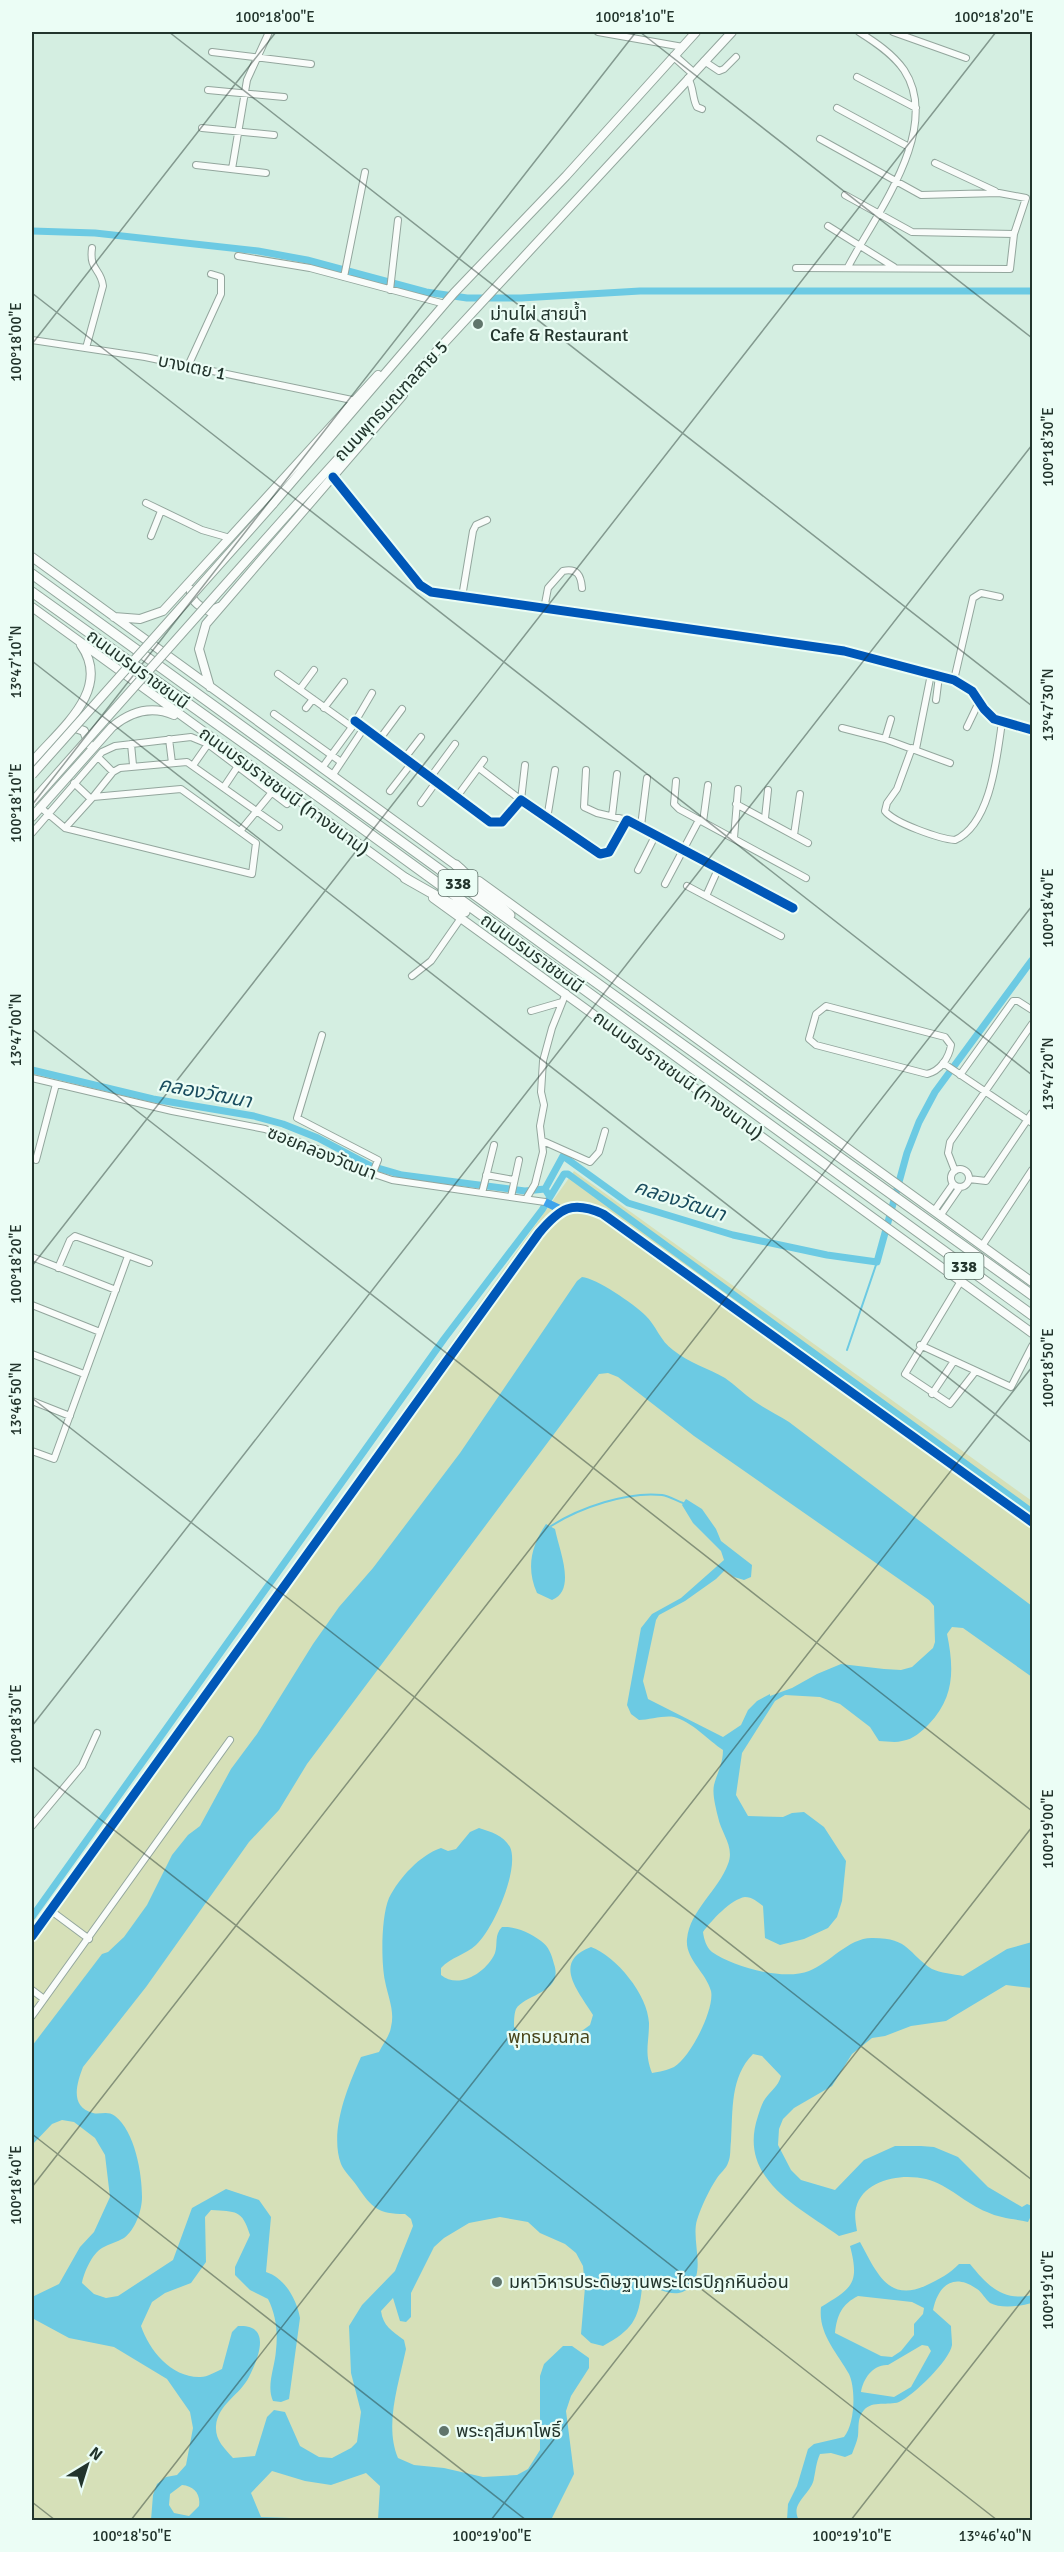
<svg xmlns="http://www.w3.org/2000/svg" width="1064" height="2552" font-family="Signika,'Noto Sans Thai',sans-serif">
  <rect width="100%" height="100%" fill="#d4eee1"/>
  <!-- green -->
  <path fill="#d6e0b8" d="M 574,1171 L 1032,1501 L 1032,2520 L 32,2520 L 32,1930 Z"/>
  <!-- water -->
  <path fill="#6ccae3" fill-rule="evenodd" d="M 582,1277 C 596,1278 634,1304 645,1315 C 656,1325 660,1341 673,1350 C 689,1363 708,1368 725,1378 C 735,1385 744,1394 754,1401 C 765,1409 778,1415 789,1422 L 1032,1606 L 1032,1677 L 963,1628 L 952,1627 L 947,1634 C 954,1668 955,1697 929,1724 C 921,1732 914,1739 902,1741 C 895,1743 886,1741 879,1741 L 870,1727 L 840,1704 L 820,1697 L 785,1695 L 775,1701 L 742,1753 L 736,1795 L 748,1816 L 783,1817 L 792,1813 L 804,1812 L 824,1827 L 846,1861 L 842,1901 L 837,1917 L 828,1928 L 804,1939 L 780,1945 L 765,1938 L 763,1906 C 758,1902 752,1897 745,1897 C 731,1899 711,1921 703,1932 C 704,1939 706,1947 712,1952 C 733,1967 784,1981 809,1971 C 830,1963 849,1937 873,1938 C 910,1938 908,1954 932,1969 C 940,1973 954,1974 963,1976 L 1007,1949 L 1032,1942 L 1032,1988 L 1006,1985 L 946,2021 L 911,2026 L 885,2036 L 872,2038 L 852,2054 L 832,2086 L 794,2108 L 783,2119 L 779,2129 L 778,2145 L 791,2170 L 801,2180 L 835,2190 L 864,2160 L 895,2146 L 921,2146 L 934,2147 L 958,2157 L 988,2187 L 1022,2207 L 1027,2204 L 1032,2206 L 1032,2214 L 1028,2222 C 1015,2219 999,2218 987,2212 C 966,2204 949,2185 926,2179 C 902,2173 863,2179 856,2208 C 854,2215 856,2224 857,2231 L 839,2236 C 797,2206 737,2178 758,2116 C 760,2110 762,2103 765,2099 C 771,2090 778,2087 781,2076 L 762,2056 L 753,2054 C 730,2077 733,2110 731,2141 C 730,2148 731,2157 728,2163 C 726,2169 720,2173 717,2178 C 709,2190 701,2207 697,2220 C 691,2240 706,2271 690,2287 C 673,2303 657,2283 642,2287 C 639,2320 632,2330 603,2346 L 591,2343 L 581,2334 L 585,2287 L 583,2266 L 576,2253 L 565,2244 L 540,2233 L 528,2222 L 500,2217 L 469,2223 L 444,2238 L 434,2247 L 411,2293 L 411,2317 L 406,2322 L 400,2321 L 393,2298 L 381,2311 C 383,2326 392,2331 404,2340 L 406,2349 C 399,2383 384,2425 398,2458 L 414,2465 L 444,2468 L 483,2477 L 517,2475 L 528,2469 L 540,2450 L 540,2376 L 544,2364 L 563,2346 L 572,2346 L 589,2358 L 589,2368 L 571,2396 L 566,2411 L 574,2474 L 551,2520 L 433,2520 L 426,2518 L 421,2520 L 378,2520 L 380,2486 L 366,2473 L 331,2485 L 305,2481 L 272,2471 L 251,2493 L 261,2517 L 348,2520 L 151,2520 L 153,2495 L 157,2484 L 166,2477 L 177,2475 L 186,2465 L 193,2428 L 190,2412 L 167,2379 L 114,2347 L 69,2338 L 32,2318 L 32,2297 L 59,2284 L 80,2247 L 94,2232 L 110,2197 L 105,2155 L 95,2138 L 74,2122 L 62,2120 L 52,2124 L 32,2145 L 32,2046 L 102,1954 L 108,1952 L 124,1937 L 147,1905 L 172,1855 L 188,1835 L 200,1826 L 231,1769 L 257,1734 L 313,1644 L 339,1607 L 373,1568 L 460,1453 L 577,1281 ZM 608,1373 L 618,1377 L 694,1436 L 929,1600 L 934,1606 L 935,1642 L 933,1648 L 912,1667 L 901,1670 L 884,1669 L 841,1664 L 817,1674 L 792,1688 L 770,1696 L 770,1694 L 757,1701 L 748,1710 L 741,1725 L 723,1737 L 648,1699 L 643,1681 L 656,1620 L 659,1615 L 685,1601 L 716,1579 L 725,1570 L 734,1577 L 744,1580 L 751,1577 L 752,1565 L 721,1541 L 716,1529 L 702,1509 L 686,1499 L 682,1505 L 693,1523 L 721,1551 L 724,1560 L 681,1598 L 652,1614 L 641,1628 L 627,1705 L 631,1714 L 639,1720 C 649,1720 664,1715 674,1717 C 691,1721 708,1740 723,1750 C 723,1764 717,1773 714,1785 C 712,1794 716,1808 718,1817 C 721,1833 735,1847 728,1864 C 718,1891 690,1910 687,1939 C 685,1959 706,1972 711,1991 C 715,2009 690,2058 674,2067 C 668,2070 659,2072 652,2073 C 644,2052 649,2044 649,2023 C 648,1995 616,1956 591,1947 C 551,1962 579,1992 593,2015 L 590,2025 L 579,2033 L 554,2041 L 529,2040 L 514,2027 C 514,2022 514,2014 516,2009 C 525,1994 564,1993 554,1964 C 551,1953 549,1947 541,1941 C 530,1933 515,1926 502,1927 C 494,1935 498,1944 495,1953 C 487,1972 459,1990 441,1975 L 441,1968 C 451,1957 465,1955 476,1945 C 493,1930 520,1869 510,1847 C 503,1835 491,1832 479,1828 L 470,1832 L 456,1849 L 448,1851 L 441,1848 C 420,1855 399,1878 389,1898 C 381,1917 381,1962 385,1981 C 388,1997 395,2011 391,2027 C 390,2035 383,2044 379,2052 L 361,2057 C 348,2086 329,2131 341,2164 C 344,2171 352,2179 357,2186 C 372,2208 378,2214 405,2214 L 411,2219 L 413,2226 L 395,2271 L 362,2305 L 349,2326 L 351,2373 L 361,2412 L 357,2442 L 351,2448 L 332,2458 L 319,2457 L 300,2446 L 285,2412 L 274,2410 L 267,2417 L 255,2456 L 233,2458 C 224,2448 215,2440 216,2426 C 218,2404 240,2395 249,2377 C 259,2357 272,2324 238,2326 L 232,2332 L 222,2369 C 215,2372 206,2378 199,2377 C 171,2377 149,2350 141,2326 L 152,2302 L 165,2293 L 191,2283 L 206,2262 L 205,2217 L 211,2210 C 236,2212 242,2209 250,2235 L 235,2267 L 235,2275 L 250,2290 L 268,2299 C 276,2315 278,2332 276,2350 C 275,2367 266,2386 273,2401 L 281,2402 L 289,2399 L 300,2318 C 297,2300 285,2278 266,2272 L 271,2217 L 259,2200 L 226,2189 L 192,2208 L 173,2260 L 118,2296 L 106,2298 L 94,2294 L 82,2283 C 84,2272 92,2254 102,2248 C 109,2244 117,2242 124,2238 C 135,2230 142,2211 142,2197 C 142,2173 135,2132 115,2116 C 107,2110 100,2115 93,2113 C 69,2107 77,2083 83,2067 L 146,1987 L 249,1842 L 279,1810 L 307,1764 L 599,1374 ZM 182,2485 C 194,2486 201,2494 199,2506 L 189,2516 L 174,2513 L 169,2505 L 170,2494 Z
    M 546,1524 L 555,1529 C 559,1550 577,1590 552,1600 L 537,1593 C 526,1568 531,1546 546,1524 Z
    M 860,2242 C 876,2271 888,2304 927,2285 C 940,2279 949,2274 959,2264 L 970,2264 C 987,2285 1003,2302 1032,2295 L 1032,2303 C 1021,2306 1001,2309 990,2303 C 985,2299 982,2292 977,2289 C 953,2272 938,2286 933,2310 L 951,2326 C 951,2332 952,2339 952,2345 C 950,2360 913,2396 899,2402 C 888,2406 873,2400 864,2410 C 857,2418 859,2427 858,2436 C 857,2442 854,2448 852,2454 L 845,2457 L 831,2453 L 820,2454 C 816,2463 816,2469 814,2478 C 812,2494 789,2503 799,2520 L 787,2520 L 788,2504 L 797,2486 L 808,2449 L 814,2444 L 844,2437 C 855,2424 856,2389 849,2374 C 837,2352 818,2334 821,2307 C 852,2288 860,2284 850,2246 ZM 858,2296 L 912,2302 L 924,2308 L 923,2314 L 914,2324 L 914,2335 L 901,2351 L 892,2357 L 881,2356 L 835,2333 C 837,2315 842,2304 858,2296 ZM 922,2345 L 928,2346 L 931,2351 L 911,2387 L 894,2397 L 861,2392 C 863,2379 873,2364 888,2365 Z"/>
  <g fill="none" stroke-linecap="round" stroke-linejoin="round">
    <!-- stream -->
    <path stroke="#6ccae3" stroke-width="2" d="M 847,1350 L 877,1262
      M 551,1526 C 579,1508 628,1491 662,1495 C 669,1496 677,1501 683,1503"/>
    <!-- canal -->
    <path stroke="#6ccae3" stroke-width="7" d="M 32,231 L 95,233 L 258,251 L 307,260 L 426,292 L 467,298 L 521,298 L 640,291 L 1032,291
      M 32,1070 L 153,1099 L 254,1116 L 283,1124 L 318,1138 L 371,1166 L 402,1175 L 525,1191 L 545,1189 L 563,1156 L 628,1203 L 733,1235 L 827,1255 L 877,1262 L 907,1153 L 919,1122 L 935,1092 L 1032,960
      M 550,1197 L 564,1174 L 568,1174 L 1032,1512
      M 32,1917 L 444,1339 L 542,1210 L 550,1197 L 545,1189"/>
    <!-- minor casing -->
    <g stroke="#93a69d" stroke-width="8">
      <path id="minor" d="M 598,32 L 683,47
        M 893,32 L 966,58
        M 212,52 L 311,64
        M 704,61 L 719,71 L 724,69 L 736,57
        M 857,77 L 916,108
        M 688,78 C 694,88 692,98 697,107 L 702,109
        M 208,90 L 284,97
        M 837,108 L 909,147
        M 202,128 L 274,135
        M 935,163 L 995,191
        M 196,165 L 266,173
        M 232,169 L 247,80 L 269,32
        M 845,195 L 912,232 L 1014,234
        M 828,226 L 894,267
        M 238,256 L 310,268 L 445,304
        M 848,267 C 875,215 943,129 904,70 C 893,54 875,42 859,32
        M 796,268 L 1010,269 L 1014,234 L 1026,198 L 999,193 L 921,195 L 820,139
        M 344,277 L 365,172
        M 390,290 L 398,220
        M 32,340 L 145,357 L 352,400
        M 86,348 L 103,286 C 101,268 89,271 92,248
        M 188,366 L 221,294 L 221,277 L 211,274
        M 333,477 L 420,585 L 431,592 L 844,651 L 954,680 L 972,691 L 984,709 L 994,719 L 1032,730
        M 146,503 L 202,530 L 230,538
        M 151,536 L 161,511
        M 462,597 L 473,531 L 476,525 L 487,520
        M 544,609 L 548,588 L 563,571 C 577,568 581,575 582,588
        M 278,674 L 352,727
        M 954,680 L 973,598 L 981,593 L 1000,597
        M 300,689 L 314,670
        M 936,700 L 939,676
        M 306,708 L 313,699
        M 324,708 L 344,682
        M 274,714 L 341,762
        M 355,721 L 490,822 L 502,822 L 521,800 L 600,854 L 609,852 L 627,820 L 793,908
        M 967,727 L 979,702
        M 842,728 L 885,739 L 950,763
        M 169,739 L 172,763
        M 885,739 L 891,719
        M 379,740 L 402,709
        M 131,744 L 133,765
        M 912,748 L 897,789 L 887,803 L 885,811 C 894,823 940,839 955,840 C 991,824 997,756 1002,722
        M 916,749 L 931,674
        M 98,757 L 113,772
        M 404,759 L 421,737
        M 194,764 L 208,744
        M 322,768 L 352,727 L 372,693
        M 479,768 L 521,800
        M 586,770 L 584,807 L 597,813 L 627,820
        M 332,776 L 364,728
        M 430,778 L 455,744
        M 676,781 L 674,804 L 679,809 L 806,878
        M 74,783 L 91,799
        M 224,787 L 238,766
        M 390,791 L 411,764
        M 93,797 L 113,772 L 120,768 L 187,762 L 279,827
        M 456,798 L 484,760
        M 521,800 L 525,765
        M 421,803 L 436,782
        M 736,804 L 808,843
        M 40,807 L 65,828 L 252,874 L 256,843 L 181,789 L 93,797 L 65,828
        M 612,816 L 617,774
        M 765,818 L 768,790
        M 547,819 L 555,770
        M 703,822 L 708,785
        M 641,826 L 647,778
        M 241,830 L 273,791
        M 32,833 L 102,752 L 115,746 L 191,737 L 208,744 L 287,804
        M 794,835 L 800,794
        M 734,838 L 738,789
        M 638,870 L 656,834
        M 665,884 L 699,820
        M 687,886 L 781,936
        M 706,896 L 719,867
        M 412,976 L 431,961 L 461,918
        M 826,1006 L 945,1037 L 951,1045 C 949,1058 940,1071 927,1074 L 816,1045 L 809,1039 L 816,1014 Z
        M 531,1011 L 562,1002
        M 322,1035 L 297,1118 L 378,1160 L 372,1175
        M 943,1063 L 1032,1123
        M 960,1075 L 1013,1001 L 1018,1001 L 1032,1010
        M 32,1078 L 172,1111 L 265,1129 L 317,1149 L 345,1164 L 392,1180 L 545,1202
        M 543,1141 L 590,1162 L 599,1152 L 605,1131
        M 36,1160 L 56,1084
        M951 1178a9 9 0 1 1 18 0a9 9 0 1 1-18 0Z
        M 955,1171 L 948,1153 L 950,1142 L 1032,1024
        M 486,1175 L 514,1180
        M 969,1179 L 986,1181 L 1032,1113
        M 482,1193 L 494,1145
        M 511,1197 L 519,1160
        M 526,1199 L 535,1184 L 543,1152 L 540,1126 L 544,1105 L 541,1092 L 543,1061 L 552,1028 L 566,993
        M 934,1211 L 953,1184
        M 940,1216 L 960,1187
        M 982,1246 L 1032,1170
        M 32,1257 L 116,1290
        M 58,1268 L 70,1240 L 75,1236 L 149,1263
        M 961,1281 L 905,1374 L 950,1404 L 975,1372
        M 32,1305 L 100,1332
        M 920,1345 L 1011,1387 L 1032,1346
        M 32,1354 L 84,1374
        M 932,1394 L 954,1361
        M 32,1401 L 70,1416
        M 32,1451 L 54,1459 L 128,1256
        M 32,1826 L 82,1766 L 97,1733
        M 50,1910 L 89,1939
        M 32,1936 L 539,1233 C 560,1208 572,1200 603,1214 L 1032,1522
        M 32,1990 L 44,1999
        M 32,2016 L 230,1740"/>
    </g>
    <!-- secondary casing -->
    <g stroke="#93a69d" stroke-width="10">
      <path id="secondary" d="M 674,56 L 693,73
        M 273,504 L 454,293 L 566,176 L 696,32
        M 287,515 L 384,408 L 732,32
        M 32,557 L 461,869
        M 191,590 C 190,600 200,607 209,611 L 219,607
        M 32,607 L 410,881
        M 114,617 L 140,619 L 163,611 L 378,375
        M 210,687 L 199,649 L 206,624 L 403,395
        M 70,726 L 84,731 L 89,744
        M 32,762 C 59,730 113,690 81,645
        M 32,817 L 112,727 C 131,711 151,705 174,715
        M 479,881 L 1032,1282
        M 433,898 L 1032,1333"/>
    </g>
    <!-- trunk casing -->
    <g stroke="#93a69d" stroke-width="11">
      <path id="trunk" d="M 32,574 L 548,948 L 1032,1295
        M 32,592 L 333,807 L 1032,1315
        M 456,865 L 510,915
        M 405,878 L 465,912"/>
    </g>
    <!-- minor -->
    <use href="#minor" stroke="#f9fcfa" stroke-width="6"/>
    <!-- secondary -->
    <use href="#secondary" stroke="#f9fcfa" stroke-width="8"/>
    <!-- trunk -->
    <use href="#trunk" stroke="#f9fcfa" stroke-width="9"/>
    <!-- secondary-bridge casing -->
    <g stroke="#93a69d" stroke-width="10" stroke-linecap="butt">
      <path id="secondary-bridge" d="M 32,775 L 273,504
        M 32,802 L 287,515"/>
    </g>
    <!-- secondary-bridge -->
    <use href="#secondary-bridge" stroke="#f9fcfa" stroke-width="8"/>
    <!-- quiet -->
    <path stroke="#3ea3eb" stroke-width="8" stroke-dasharray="15 8" stroke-linecap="butt" d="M 545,1202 L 562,1210"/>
    <!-- cycleway casing -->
    <g stroke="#ebfdf5" stroke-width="13">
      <path id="cycleway" d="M 333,477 L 420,585 L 431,592 L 844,651 L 954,680 L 972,691 L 984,709 L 994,719 L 1032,730
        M 355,721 L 490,822 L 502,822 L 521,800 L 600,854 L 609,852 L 627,820 L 793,908
        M 32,1936 L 539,1233 C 560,1208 572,1200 603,1214 L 1032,1522"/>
    </g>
    <!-- cycleway -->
    <use href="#cycleway" stroke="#0057b8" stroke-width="9"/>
  </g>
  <!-- ticks -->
  <path fill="none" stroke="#22342c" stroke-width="1.5" stroke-opacity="0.45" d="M 169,32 L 1032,706M 640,32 L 1032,338M 32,293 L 1032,1075M 32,344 L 276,32M 32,661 L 1032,1443M 32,805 L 636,32M 32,1029 L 1032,1811M 32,1266 L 996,32M 32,1398 L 1032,2180M 32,1726 L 1032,445M 32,1766 L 997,2520M 32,2134 L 526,2520M 32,2187 L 1032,906M 32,2502 L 55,2520M 131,2520 L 1032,1367M 491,2520 L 1032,1827M 851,2520 L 1032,2288"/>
  <!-- markers -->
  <g fill="#60756b" stroke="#ebfdf5" stroke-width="2">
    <circle cx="478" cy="324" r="6"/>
    <circle cx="497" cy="2282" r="6"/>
    <circle cx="444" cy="2431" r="6"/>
  </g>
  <g text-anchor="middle" stroke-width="4.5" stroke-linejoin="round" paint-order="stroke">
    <!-- shield labels -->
    <g fill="#ebfdf5" stroke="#5e7068" stroke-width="1.5">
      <rect x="438.5" y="870" width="39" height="26" rx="4.5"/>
      <rect x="944.5" y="1253" width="39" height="26" rx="4.5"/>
    </g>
    <g font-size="16" font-weight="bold" fill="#22342c">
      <text x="458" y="889">338</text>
      <text x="964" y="1272">338</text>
    </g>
    <!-- poi labels -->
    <g font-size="18" fill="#22342c" stroke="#ebfdf5" text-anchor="start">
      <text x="490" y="320">ม่านไผ่ สายน้ำ<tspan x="490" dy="21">Cafe &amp; Restaurant</tspan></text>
      <text x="509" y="2288">มหาวิหารประดิษฐานพระไตรปิฏกหินอ่อน</text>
      <text x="456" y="2437">พระฤสีมหาโพธิ์</text>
    </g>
    <!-- street labels -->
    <g font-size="18" fill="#22342c" stroke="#ebfdf5">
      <text transform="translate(192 367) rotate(12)" y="6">บางเตย 1</text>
      <text transform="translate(391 401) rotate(-47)" y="6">ถนนพุทธมณฑลสาย 5</text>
      <text transform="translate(138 669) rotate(36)" y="6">ถนนบรมราชชนนี</text>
      <text transform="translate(284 791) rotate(36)" y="6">ถนนบรมราชชนนี (ทางขนาน)</text>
      <text transform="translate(532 953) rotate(36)" y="6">ถนนบรมราชชนนี</text>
      <text transform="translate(678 1075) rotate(36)" y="6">ถนนบรมราชชนนี (ทางขนาน)</text>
      <text transform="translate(322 1153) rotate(22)" y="6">ซอยคลองวัฒนา</text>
    </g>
    <!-- park labels -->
    <g font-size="18" fill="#48451b" stroke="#ebfdf5">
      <text x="549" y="2043">พุทธมณฑล</text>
    </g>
    <!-- water labels -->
    <g font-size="20" font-style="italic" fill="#194c5e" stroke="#ebfdf5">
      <text transform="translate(205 1092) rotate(11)" y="7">คลองวัฒนา</text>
      <text transform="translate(680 1200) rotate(18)" y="7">คลองวัฒนา</text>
    </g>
  </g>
  <!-- border -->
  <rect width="1064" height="2552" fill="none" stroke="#ebfdf5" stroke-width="66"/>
  <!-- north arrow -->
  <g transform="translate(87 2465) rotate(38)" stroke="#ebfdf5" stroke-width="4.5" paint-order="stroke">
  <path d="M0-4.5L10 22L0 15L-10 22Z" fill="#22342c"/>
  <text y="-9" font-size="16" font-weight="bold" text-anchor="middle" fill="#22342c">N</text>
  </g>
  <rect x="33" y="33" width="998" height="2486" fill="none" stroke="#22342c" stroke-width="2"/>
  <g font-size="15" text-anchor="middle" fill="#22342c">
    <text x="275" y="22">100°18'00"E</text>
    <text x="635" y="22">100°18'10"E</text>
    <text x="994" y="22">100°18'20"E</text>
    <text transform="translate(16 342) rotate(-90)" y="5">100°18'00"E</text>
    <text transform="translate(1048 447) rotate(-90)" y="5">100°18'30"E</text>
    <text transform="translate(16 662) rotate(-90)" y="5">13°47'10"N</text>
    <text transform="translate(1048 705) rotate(-90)" y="5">13°47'30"N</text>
    <text transform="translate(16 803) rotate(-90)" y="5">100°18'10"E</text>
    <text transform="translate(1048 908) rotate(-90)" y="5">100°18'40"E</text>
    <text transform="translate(16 1030) rotate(-90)" y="5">13°47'00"N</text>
    <text transform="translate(1048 1074) rotate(-90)" y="5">13°47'20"N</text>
    <text transform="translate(16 1264) rotate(-90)" y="5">100°18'20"E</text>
    <text transform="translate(1048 1368) rotate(-90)" y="5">100°18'50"E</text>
    <text transform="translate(16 1399) rotate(-90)" y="5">13°46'50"N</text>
    <text transform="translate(16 1724) rotate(-90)" y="5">100°18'30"E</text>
    <text transform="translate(1048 1829) rotate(-90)" y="5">100°19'00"E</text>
    <text transform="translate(16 2185) rotate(-90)" y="5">100°18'40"E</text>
    <text transform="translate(1048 2290) rotate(-90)" y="5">100°19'10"E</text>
    <text x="132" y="2541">100°18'50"E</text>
    <text x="492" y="2541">100°19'00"E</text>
    <text x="852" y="2541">100°19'10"E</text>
    <text x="995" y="2541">13°46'40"N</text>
  </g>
</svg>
